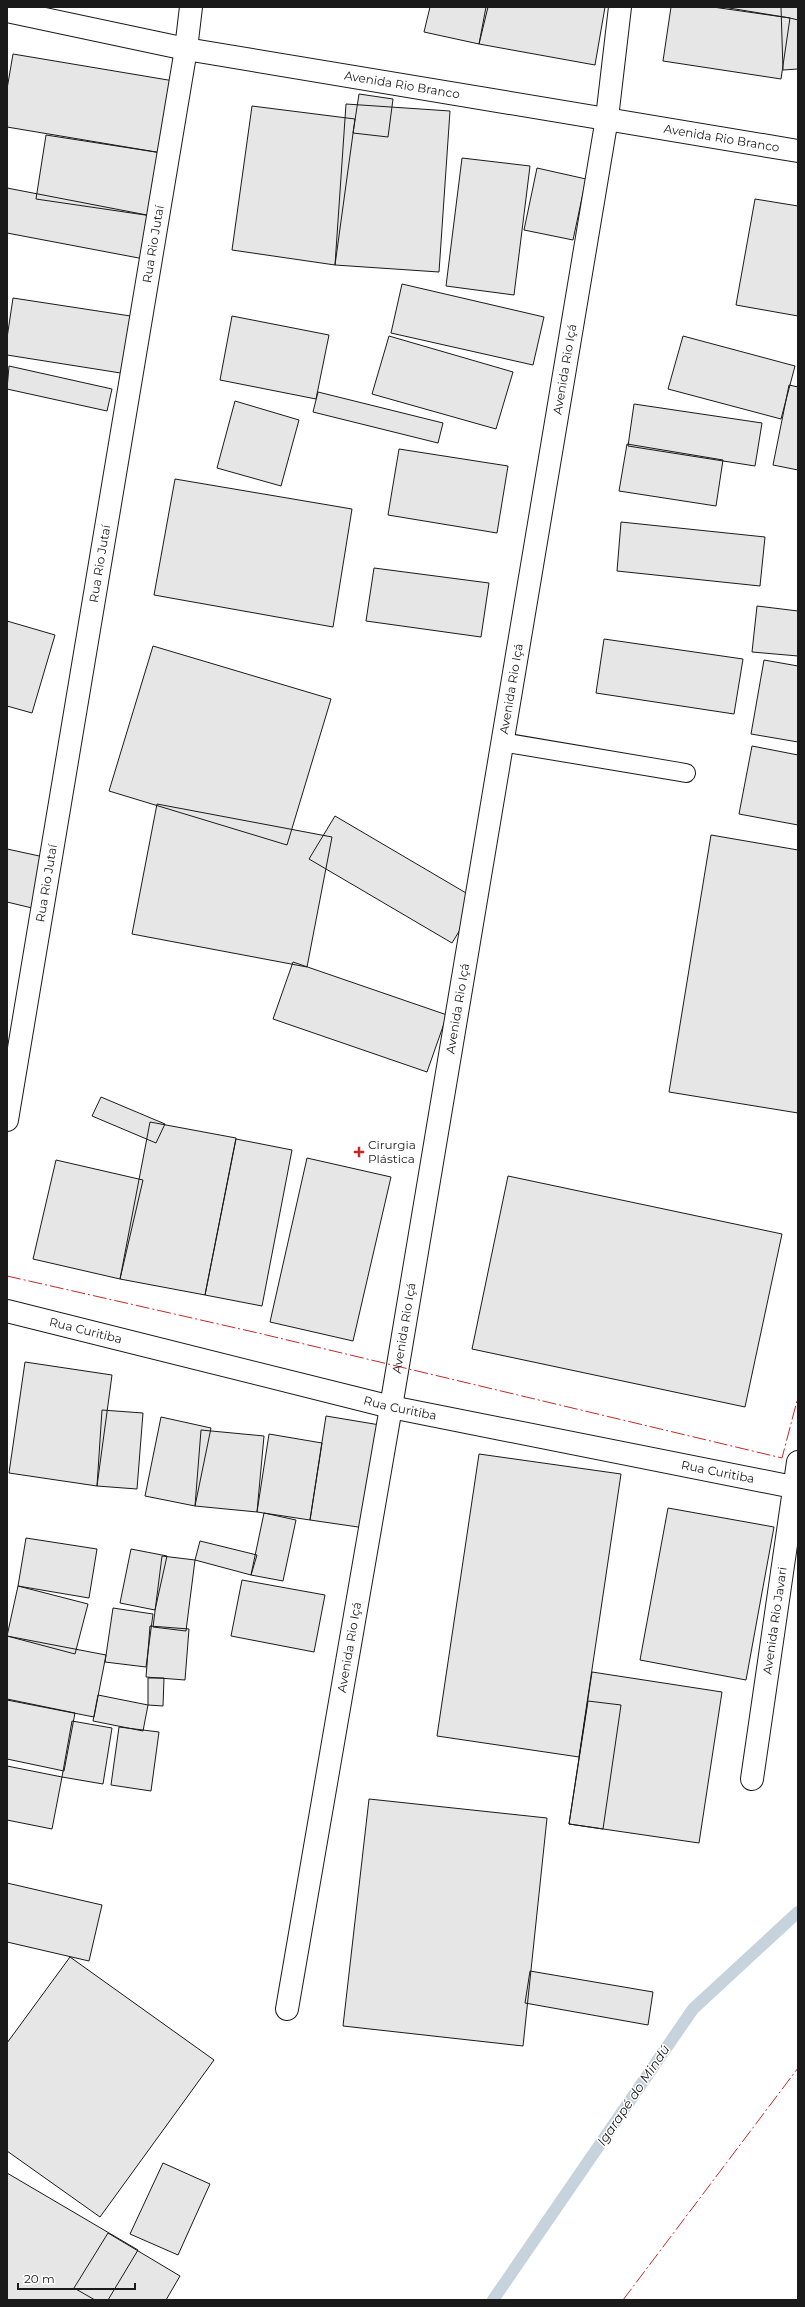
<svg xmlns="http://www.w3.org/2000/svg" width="805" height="2307" font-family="Montserrat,sans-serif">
  <rect width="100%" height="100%" fill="#fff"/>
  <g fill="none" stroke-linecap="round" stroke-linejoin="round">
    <!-- stream -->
    <path stroke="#c6d2dc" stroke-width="12" d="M 493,2300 L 693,2009 L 798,1912"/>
  </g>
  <!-- building -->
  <path fill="#e6e6e6" stroke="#1a1a1a" d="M 430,7 L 488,7 L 479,44 L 424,32 Z
    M 486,7 L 605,7 L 595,65 L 479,44 Z
    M 671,7 L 713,7 L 790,18 L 781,79 L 663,61 Z
    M 723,7 L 798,7 L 798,20 L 790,18 Z
    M 781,7 L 798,7 L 798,69 L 783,70 Z
    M 13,54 L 174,81 L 162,153 L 7,127 L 7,89 Z
    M 359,94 L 393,99 L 388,137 L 353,133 Z
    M 346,104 L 450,111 L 439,272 L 335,265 Z
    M 252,106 L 355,119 L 335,265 L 232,250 Z
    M 46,135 L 162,153 L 152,216 L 36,199 Z
    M 462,158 L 530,166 L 514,295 L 446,286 Z
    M 537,168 L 586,179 L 573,240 L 524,230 Z
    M 7,188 L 152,216 L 144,259 L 7,233 Z
    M 755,199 L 798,206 L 798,316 L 736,305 Z
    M 402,284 L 544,317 L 533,365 L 391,333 Z
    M 13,298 L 137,317 L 127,374 L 7,355 L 7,338 Z
    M 232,316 L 329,335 L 316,399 L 220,380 Z
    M 389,336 L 513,372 L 496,429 L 372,394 Z
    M 683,336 L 795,366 L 781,419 L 668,389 Z
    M 9,366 L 112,389 L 107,411 L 7,389 Z
    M 789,385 L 798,387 L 798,470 L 773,465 Z
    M 318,392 L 443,423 L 438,443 L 313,412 Z
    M 235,401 L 299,420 L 281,486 L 217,468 Z
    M 634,404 L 762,423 L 755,466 L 628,446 Z
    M 627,444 L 723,460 L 716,506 L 619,491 Z
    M 399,449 L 508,466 L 497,533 L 388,515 Z
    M 175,479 L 352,509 L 333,627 L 154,595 Z
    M 621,522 L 765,537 L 760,586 L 617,571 Z
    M 374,568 L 489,583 L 481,637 L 366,621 Z
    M 757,606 L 798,611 L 798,656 L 752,652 Z
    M 7,621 L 55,635 L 32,713 L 7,706 Z
    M 604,639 L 743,659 L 734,714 L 596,693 Z
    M 153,646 L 331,699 L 287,845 L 109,791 Z
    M 764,660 L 798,666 L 798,742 L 751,734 Z
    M 752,746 L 798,755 L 798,825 L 739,814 Z
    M 157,804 L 332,837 L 307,967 L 132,934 Z
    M 335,816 L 478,900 L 452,943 L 309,859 Z
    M 711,835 L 798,850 L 798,1113 L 669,1092 Z
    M 7,849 L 44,857 L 32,908 L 7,902 Z
    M 293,962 L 447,1015 L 427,1072 L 273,1019 Z
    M 101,1097 L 165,1124 L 156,1143 L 92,1116 Z
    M 150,1122 L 236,1138 L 205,1295 L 120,1279 Z
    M 236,1139 L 292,1150 L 262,1306 L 205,1295 Z
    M 307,1158 L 391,1177 L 353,1341 L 270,1322 Z
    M 56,1160 L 143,1180 L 120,1279 L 33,1259 Z
    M 508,1176 L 782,1234 L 745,1407 L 472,1349 Z
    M 25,1362 L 112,1375 L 97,1486 L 9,1473 Z
    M 102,1410 L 143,1413 L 137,1489 L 97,1486 Z
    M 326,1416 L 380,1425 L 365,1528 L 310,1520 Z
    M 161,1417 L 211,1428 L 195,1506 L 145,1496 Z
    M 201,1430 L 264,1436 L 257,1512 L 195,1506 Z
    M 269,1434 L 322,1443 L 310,1520 L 257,1512 Z
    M 479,1454 L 621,1474 L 579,1757 L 437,1736 Z
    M 668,1508 L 774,1527 L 746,1680 L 640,1660 Z
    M 264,1513 L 296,1520 L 283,1581 L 251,1575 Z
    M 26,1538 L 97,1549 L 89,1598 L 18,1586 Z
    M 200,1541 L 257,1555 L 251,1575 L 195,1560 Z
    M 131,1549 L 167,1556 L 155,1610 L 120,1603 Z
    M 162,1556 L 195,1560 L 186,1631 L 153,1627 Z
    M 242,1580 L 325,1595 L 314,1652 L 231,1636 Z
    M 18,1586 L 88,1604 L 75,1654 L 7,1636 Z
    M 113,1608 L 153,1614 L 146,1667 L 105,1662 Z
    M 150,1626 L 189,1629 L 185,1680 L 146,1677 Z
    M 7,1636 L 106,1655 L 94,1717 L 7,1700 Z
    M 592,1672 L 722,1692 L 699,1843 L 569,1824 Z
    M 148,1678 L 164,1678 L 163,1706 L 148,1705 Z
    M 98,1695 L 148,1705 L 143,1731 L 93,1721 Z
    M 7,1699 L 75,1713 L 64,1771 L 7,1759 Z
    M 588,1701 L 621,1705 L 603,1829 L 569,1824 Z
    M 72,1721 L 112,1728 L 103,1784 L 62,1777 Z
    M 119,1727 L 159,1732 L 151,1791 L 111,1785 Z
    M 7,1766 L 62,1777 L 52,1829 L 7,1820 Z
    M 369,1799 L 547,1818 L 523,2046 L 343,2026 Z
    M 7,1883 L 102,1905 L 89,1961 L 7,1942 Z
    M 70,1957 L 214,2060 L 100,2217 L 7,2151 L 7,2043 Z
    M 530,1971 L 653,1992 L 648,2025 L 525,2003 Z
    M 163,2163 L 210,2184 L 178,2255 L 130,2234 Z
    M 7,2173 L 138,2250 L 108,2300 L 7,2300 Z
    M 108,2233 L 180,2276 L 166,2300 L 95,2300 L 74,2288 Z"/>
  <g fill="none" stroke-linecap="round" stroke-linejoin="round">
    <!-- service casing -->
    <g stroke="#1a1a1a" stroke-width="20">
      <path id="service" d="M 502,742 L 686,773"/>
    </g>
    <!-- minor casing -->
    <g stroke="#1a1a1a" stroke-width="24">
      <g id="minor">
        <path id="s1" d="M 7,11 L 186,49 L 798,151"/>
        <path id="s2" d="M 7,1120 L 186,49 L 191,7"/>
        <path id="s3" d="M 7,1311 L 391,1407 L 798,1488"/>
        <path id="s4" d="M 752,1779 L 798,1462"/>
        <path id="s5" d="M 287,2009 L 391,1407 L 607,118 L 620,7"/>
      </g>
    </g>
    <!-- service -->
    <use href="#service" stroke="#fff" stroke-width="18"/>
    <!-- minor -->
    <use href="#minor" stroke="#fff" stroke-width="22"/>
    <!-- power -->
    <path stroke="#c62828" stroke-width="1" stroke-dasharray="14 3 2 3" stroke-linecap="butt" d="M 7,1276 L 258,1333 L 782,1458 L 798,1397
      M 623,2300 L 798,2068"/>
  </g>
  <!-- markers -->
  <path fill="#c62828" stroke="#fff" stroke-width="1.5" d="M357 1146h4v4h4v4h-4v4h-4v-4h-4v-4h4z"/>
  <g text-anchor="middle" stroke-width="3" stroke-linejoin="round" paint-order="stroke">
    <!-- street labels -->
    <g font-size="12" fill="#1a1a1a" stroke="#fff">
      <text dy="4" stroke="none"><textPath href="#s1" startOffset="402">Avenida Rio Branco</textPath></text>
      <text dy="4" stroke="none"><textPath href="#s1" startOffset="726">Avenida Rio Branco</textPath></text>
      <text dy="4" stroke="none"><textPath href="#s2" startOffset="888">Rua Rio Jutaí</textPath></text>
      <text dy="4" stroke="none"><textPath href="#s5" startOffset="1663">Avenida Rio Içá</textPath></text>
      <text dy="4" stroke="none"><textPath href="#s2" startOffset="564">Rua Rio Jutaí</textPath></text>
      <text dy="4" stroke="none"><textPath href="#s5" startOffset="1339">Avenida Rio Içá</textPath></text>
      <text dy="4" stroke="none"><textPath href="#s2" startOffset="240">Rua Rio Jutaí</textPath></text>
      <text dy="4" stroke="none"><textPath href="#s5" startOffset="1015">Avenida Rio Içá</textPath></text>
      <text dy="4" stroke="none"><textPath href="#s5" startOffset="691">Avenida Rio Içá</textPath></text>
      <text dy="4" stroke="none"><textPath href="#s3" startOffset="81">Rua Curitiba</textPath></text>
      <text dy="4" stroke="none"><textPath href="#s3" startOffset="405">Rua Curitiba</textPath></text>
      <text dy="4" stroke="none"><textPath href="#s3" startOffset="729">Rua Curitiba</textPath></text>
      <text dy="4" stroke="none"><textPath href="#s4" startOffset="160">Avenida Rio Javari</textPath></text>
      <text dy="4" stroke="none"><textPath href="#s5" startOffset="367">Avenida Rio Içá</textPath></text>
    </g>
    <!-- poi labels -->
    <g font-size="12" fill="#1a1a1a" stroke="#fff" text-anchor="start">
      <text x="368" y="1149">Cirurgia<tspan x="368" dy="14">Plástica</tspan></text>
    </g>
    <!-- water labels -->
    <g font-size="13" font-style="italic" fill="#1a1a1a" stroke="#fff">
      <text transform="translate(633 2095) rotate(-56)" y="5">Igarapé do Mindú</text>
    </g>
  </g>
  <!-- border -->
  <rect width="805" height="2307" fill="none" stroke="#1a1a1a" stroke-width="16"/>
  <!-- scale -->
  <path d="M18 2283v6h117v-6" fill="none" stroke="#1a1a1a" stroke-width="2"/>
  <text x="24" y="2283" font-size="12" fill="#1a1a1a" stroke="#ffffff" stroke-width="3" paint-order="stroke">20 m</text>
</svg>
